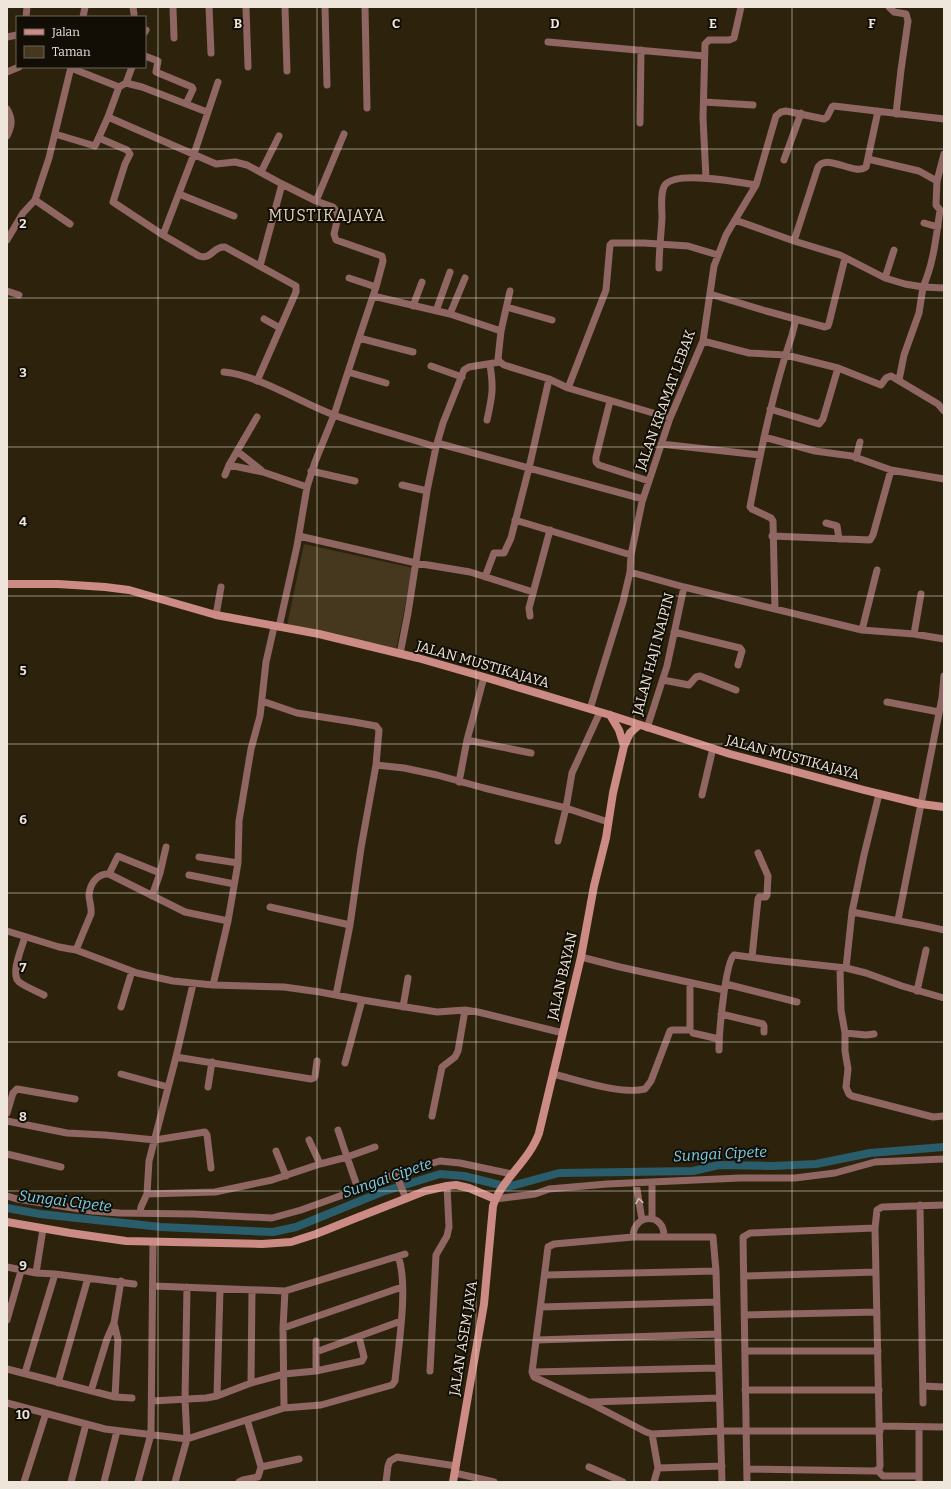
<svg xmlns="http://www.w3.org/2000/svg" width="951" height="1489" font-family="Bitter,serif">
  <rect width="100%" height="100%" fill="#2d230d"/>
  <!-- green -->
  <path fill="#45381e" d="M 304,544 L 413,568 L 396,650 L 287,626 Z"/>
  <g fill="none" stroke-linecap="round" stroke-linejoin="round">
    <!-- canal -->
    <path stroke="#2a5d6c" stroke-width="8" d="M 7,1208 L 40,1214 L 161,1227 L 273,1232 L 296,1227 L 382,1192 L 440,1174 L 464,1176 L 508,1187 L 559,1173 L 693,1171 L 719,1165 L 772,1166 L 816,1164 L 870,1153 L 944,1147"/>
    <!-- street -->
    <path stroke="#8f6662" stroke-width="7" d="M 133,7 L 134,14
      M 173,7 L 174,38
      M 209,7 L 211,53
      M 246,7 L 248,67
      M 285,7 L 287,71
      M 325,7 L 327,85
      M 365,7 L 367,108
      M 889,7 L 894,12 L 906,14 L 908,21 L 901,70 L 896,114
      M 26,17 L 27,7
      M 83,17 L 85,7
      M 145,32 L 146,30
      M 7,37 L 17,35
      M 548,42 L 704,56
      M 145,56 L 158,61 L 156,72 L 192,87 L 193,89 L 186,104
      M 71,68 L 119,87 L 126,83 L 142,87 L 207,112
      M 7,72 L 19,67
      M 126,83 L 132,67
      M 704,102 L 753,105
      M 7,109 C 13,119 12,126 7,136
      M 108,117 L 216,164 L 235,162 L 247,165 L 282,184 L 316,201 L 333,207 L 337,212 L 338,217 L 334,234 L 336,240 L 382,256 L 383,261 L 376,287 L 359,338 L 334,415 L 315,462 L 307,487 L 297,546 L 279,627
      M 640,123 L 641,50
      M 55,134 L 95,146 L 108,117 L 119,87
      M 99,138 L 127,150 L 130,154 L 125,164 L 113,202 L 163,235 L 194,154 L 218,82
      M 784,160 L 801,113
      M 261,172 L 279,136
      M 706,178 L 703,118 L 705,44 L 709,40 L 729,40 L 734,38 L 741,7
      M 937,181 L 944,154
      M 179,194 L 234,216
      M 35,200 L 70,224
      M 316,201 L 344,134
      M 735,220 L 794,241 L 840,255 L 885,278 L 905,284 L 923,287 C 934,262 936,237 940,210 L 936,205 L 937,181 L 919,171 L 868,159
      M 924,223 L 938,227
      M 163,235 L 199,256 C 212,260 213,246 225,247 L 296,286 L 296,292 L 257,381
      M 7,240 L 23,213 L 35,200 L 49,158 L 71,67
      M 794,241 L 818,167 C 828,153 854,176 866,167 L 878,111
      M 260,266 L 282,184
      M 659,268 C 659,251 661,235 662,218 C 662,210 660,191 665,185 C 676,170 738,182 756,185
      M 349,278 L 376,287
      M 885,278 L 894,250
      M 7,291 L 19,295
      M 710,294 L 766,311 L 825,327 L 828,326 L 829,323 L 845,258
      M 373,296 L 450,314 L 501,331 L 498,359 L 500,362 L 504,365 L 549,379 L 568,388 L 670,418
      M 413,306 L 422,282
      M 507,307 L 552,320
      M 436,311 L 450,272
      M 450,314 L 465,278
      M 264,319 L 280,328
      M 501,331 L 510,291
      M 359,338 L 413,352
      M 703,341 L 749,353 L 786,355 L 838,368 L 881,385 L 886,378 L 891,376 L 938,404 L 944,411
      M 431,366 L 462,377
      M 224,372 C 261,376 299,402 334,415 C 367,427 402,436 436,447
      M 348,372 L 386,383
      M 899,380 L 904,355 L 919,313 L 923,287 L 944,288
      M 568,388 L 606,290 L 610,245 L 612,243 L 644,243 L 688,246 L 718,255
      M 610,401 L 596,457 L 596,462 L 599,465 L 649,481
      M 770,409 L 819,424 L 823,419 L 838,368
      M 487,420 C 492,397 494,389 490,365
      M 764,437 L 815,451 L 852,456 L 891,470
      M 437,443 L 643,499
      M 661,444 L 760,455
      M 237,451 L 261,470
      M 856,458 L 860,442
      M 229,465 L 263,472 L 307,487
      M 311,471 L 355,481
      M 225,475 L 229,465 L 257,417
      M 402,485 L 427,491
      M 515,520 L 631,555
      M 826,523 L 837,526 L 839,539
      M 299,536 L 416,563 L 470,572 L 533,592
      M 772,536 L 870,540 L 873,535 L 891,470 L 944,479
      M 630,572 L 684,587 L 862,630 L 914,634 L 944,639
      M 485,577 L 494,553 L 504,553 L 511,538 L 529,468 L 549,379
      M 775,608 L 773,521 L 771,518 L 752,509 L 750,507 C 761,449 773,391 792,335 L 795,323 L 794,319
      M 216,615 L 221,587
      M 530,616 L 529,608 L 550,530
      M 862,630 L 877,570
      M 674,632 L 740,648 L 742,651 L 738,665
      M 914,634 L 921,594
      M 400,654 L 408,613 L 427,491 L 436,447 L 443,423 L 464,370 L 469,367 L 500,362
      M 663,680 L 689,685 L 696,677 L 700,676 L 736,690
      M 262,701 L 297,713 L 354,722 L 376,726 L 379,730 L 376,765 L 361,848 L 350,925 L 336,995
      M 887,702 L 939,712
      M 590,709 L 623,602 L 630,572 L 631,555 L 642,502 L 670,418 L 703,341 L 714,266 L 726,235 L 756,185 L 776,116 L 781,112 L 786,111 L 824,119 L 827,117 L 832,107 L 834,106 L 944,119
      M 600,712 L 572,773 L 566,808 L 608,822
      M 647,728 L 667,666 L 684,587
      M 467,740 L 531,753
      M 376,765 L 404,768 L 437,775 L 484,788 L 566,808 L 558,841
      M 459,782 L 467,740 L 484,677
      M 702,795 L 713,748
      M 199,857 L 238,863
      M 160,873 L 118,856 L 109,874 L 185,912 L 228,921
      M 189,875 L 234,884
      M 152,896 L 160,873 L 166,847
      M 270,907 L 350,925
      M 852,912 C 883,918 913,923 944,930
      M 898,920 L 942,698 L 944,676
      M 7,931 L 59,947 L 76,950 L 137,973 L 173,981 L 213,985 L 284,987 L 320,992 L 362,1000 L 437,1012 L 465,1010 L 478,1012 L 563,1033
      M 25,937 C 22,947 10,974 19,982 C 26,987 36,991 44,995
      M 76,950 L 91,914 C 92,907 89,901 89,895 C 90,883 98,873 109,874
      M 581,957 L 620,967 L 724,990
      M 752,957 L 758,899 L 759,897 L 766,897 L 767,895 L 768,876 L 758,853
      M 840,968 L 841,1010 L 845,1033 L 845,1051 L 848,1069 L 846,1087 L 849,1094 L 852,1096 L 933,1117 L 944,1116
      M 846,968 L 852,912 L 864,855 L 879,794
      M 726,984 L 797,1002
      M 213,985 L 228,921 L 238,863 L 239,821 L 251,749 L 260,716 L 266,662 L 274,627
      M 917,991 L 926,950
      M 121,1007 L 132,971
      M 403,1007 L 408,978
      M 721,1014 L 763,1024 L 764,1026 L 764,1032
      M 693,1033 L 719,1039
      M 845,1033 L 866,1035 L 874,1034
      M 719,1050 C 719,1034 725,963 734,955 L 772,960 L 846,968 L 866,973 L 902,986 L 944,998
      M 176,1057 L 311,1079 L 314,1078 L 315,1076 L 317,1061
      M 345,1063 L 362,1000
      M 121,1074 L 168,1087
      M 553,1074 C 578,1080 621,1095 645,1089 L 651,1081 L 670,1031 L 672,1030 L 690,1030 L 690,983
      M 208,1087 L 212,1062
      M 7,1113 L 13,1093 L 17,1089 L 75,1099
      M 432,1116 L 442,1067 L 455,1057 L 458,1051 L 465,1010
      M 7,1121 L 67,1133 L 105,1135 L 155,1140 L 205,1132 L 207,1135 L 211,1168
      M 338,1130 L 347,1157 L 375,1147
      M 309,1140 L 320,1164
      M 276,1151 L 286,1176
      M 7,1154 L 61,1167
      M 396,1174 L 406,1199
      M 652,1182 L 652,1219
      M 636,1183 L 642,1220
      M 147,1194 L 215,1192 L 272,1180 L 320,1164 L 347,1157 L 358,1189
      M 7,1196 L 17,1199 L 92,1211 L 120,1213 L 193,1214 L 272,1218 L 301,1210 L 340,1196 L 396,1174 L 440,1161 L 460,1163 L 512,1174
      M 495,1199 L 535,1194 L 549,1189 L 607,1184 L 740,1178 L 795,1178 L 835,1173 L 875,1162 L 944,1159
      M 920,1205 L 923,1403
      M 140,1213 L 141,1207 L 147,1194 L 149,1161 L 176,1057 L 193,984
      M 633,1237 C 633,1213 665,1212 664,1237
      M 7,1267 L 36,1273 L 55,1274 L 134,1284
      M 36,1273 L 43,1229
      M 546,1275 L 716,1271
      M 744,1276 L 876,1272
      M 154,1286 L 285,1291 L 405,1254
      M 541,1307 L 717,1302
      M 745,1315 L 877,1312
      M 7,1320 L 21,1271
      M 283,1328 L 402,1287
      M 537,1340 L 718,1334
      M 745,1351 L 878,1351
      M 316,1352 L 401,1321
      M 7,1369 L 115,1397 L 118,1340 L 114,1323 L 121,1281
      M 316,1371 L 316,1341
      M 430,1371 L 436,1255 L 447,1236 L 449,1227 L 447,1186
      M 532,1372 L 718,1368
      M 25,1373 L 55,1274
      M 58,1383 L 88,1278
      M 251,1383 L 252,1290
      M 923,1386 L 944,1387
      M 745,1390 L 879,1390
      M 91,1391 L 107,1339 L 114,1323
      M 217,1396 L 220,1289
      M 115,1397 L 132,1398
      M 152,1401 L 206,1398 L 217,1396 L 251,1383 L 284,1374 L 316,1371 L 362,1361 L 364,1357 L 359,1337
      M 590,1402 L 719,1398
      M 7,1403 L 105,1429 L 187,1439 L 284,1408 L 321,1405 L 392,1385 L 395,1381 C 398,1349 409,1285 398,1256
      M 284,1408 L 283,1328 L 285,1291
      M 248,1423 L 261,1467
      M 880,1426 L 944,1427
      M 652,1434 L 658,1468 L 722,1466
      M 589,1467 L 623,1482
      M 747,1469 L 875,1471 L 879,1469 L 880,1466 L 875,1228 L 877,1210 L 882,1207 L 944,1205
      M 878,1471 L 883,1476 L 919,1476
      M 455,1473 L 494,1482
      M 24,1482 L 46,1413
      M 71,1482 L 86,1424
      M 104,1482 L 117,1431
      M 138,1482 L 151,1434 L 153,1242
      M 175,1482 L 187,1439 L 185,1399 L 187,1287
      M 239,1482 L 243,1480 L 258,1477 L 261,1467 L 299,1459
      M 386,1482 L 388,1466 L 390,1461 L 397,1457 L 456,1466
      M 654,1482 L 658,1468
      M 722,1482 L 716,1271 L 713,1237 L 633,1237 L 554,1244 L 548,1247 L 532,1372 L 534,1377 L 588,1402 L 646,1432 L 652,1434 L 720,1431 L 880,1431
      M 747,1482 L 743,1237 L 750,1233 L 875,1228
      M 919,1482 L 919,1427"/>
    <!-- secondary -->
    <path stroke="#cc8b84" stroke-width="8" d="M 7,584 L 58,584 L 105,587 L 129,590 L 216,615 L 319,634 L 418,658 L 484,677 L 610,715 L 730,754 L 864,790 L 921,804 L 944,807
      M 610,715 L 619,730 L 624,746
      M 7,1222 L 70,1233 L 126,1241 L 262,1244 L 291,1242 L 316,1234 L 356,1218 L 425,1191 L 447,1186 L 456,1185 L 469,1188 L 495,1199
      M 453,1482 L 484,1304 L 493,1206 C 500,1181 530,1160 539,1133 L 581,957 L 594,886 L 606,838 L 613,793 L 624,746 L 630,733 L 639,725"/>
  </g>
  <!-- one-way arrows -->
  <defs><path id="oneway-chevron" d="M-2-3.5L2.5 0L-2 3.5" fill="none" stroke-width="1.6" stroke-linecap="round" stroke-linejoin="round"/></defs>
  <use stroke="#cdb9b0" href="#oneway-chevron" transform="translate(639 1201) rotate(-99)"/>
  <!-- grid -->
  <path fill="none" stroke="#eee6da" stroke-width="1" stroke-opacity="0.55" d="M 158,7 L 158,1482M 317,7 L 317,1482M 476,7 L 476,1482M 634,7 L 634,1482M 792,7 L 792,1482M 7,149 L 944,149M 7,298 L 944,298M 7,447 L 944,447M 7,596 L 944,596M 7,744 L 944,744M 7,893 L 944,893M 7,1042 L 944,1042M 7,1191 L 944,1191M 7,1340 L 944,1340"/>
  <g text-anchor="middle" stroke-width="4" stroke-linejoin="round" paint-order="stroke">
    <!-- street labels -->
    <g font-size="14" fill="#eee6da" stroke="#120d05">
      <text transform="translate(665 400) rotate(-70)" y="5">JALAN KRAMAT LEBAK</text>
      <text transform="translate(653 654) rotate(-75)" y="5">JALAN HAJI NAIPIN</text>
      <text transform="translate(483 664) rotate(16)" y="5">JALAN MUSTIKAJAYA</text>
      <text transform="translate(793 757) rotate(15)" y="5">JALAN MUSTIKAJAYA</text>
      <text transform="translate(562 976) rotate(-77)" y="5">JALAN BAYAN</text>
      <text transform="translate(463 1338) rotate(-81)" y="5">JALAN ASEM JAYA</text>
    </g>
    <!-- water labels -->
    <g font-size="15" font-style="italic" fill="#7ccfea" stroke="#120d05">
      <text transform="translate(720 1154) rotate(-3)" y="5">Sungai Cipete</text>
      <text transform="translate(387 1178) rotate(-19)" y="5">Sungai Cipete</text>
      <text transform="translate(65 1201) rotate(7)" y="5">Sungai Cipete</text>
    </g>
    <!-- quarter labels -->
    <g font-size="16" letter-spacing="1" fill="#e2d4ba" stroke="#120d05">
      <text x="327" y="221">MUSTIKAJAYA</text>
    </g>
  </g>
  <g font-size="13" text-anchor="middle" font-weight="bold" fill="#eee6da" stroke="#120d05" stroke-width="4" stroke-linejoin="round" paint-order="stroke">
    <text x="238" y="28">B</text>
    <text x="396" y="28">C</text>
    <text x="555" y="28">D</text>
    <text x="713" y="28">E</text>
    <text x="872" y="28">F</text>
    <text x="23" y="228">2</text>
    <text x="23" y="377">3</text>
    <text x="23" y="526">4</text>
    <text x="23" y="675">5</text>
    <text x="23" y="824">6</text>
    <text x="23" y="972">7</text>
    <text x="23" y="1121">8</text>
    <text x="23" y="1270">9</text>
    <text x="23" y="1419">10</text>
  </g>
  <!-- border -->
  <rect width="951" height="1489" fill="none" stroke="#eee6da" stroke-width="16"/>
  <!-- legend -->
  <rect x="16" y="16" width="130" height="52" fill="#120d05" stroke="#6a645a"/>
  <rect x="24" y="29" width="20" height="6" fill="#cc8b84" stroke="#6a645a"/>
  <text x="52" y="36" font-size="12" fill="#eee6da">Jalan</text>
  <rect x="24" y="46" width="20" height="12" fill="#45381e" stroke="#6a645a"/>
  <text x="52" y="56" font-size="12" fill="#eee6da">Taman</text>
</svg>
